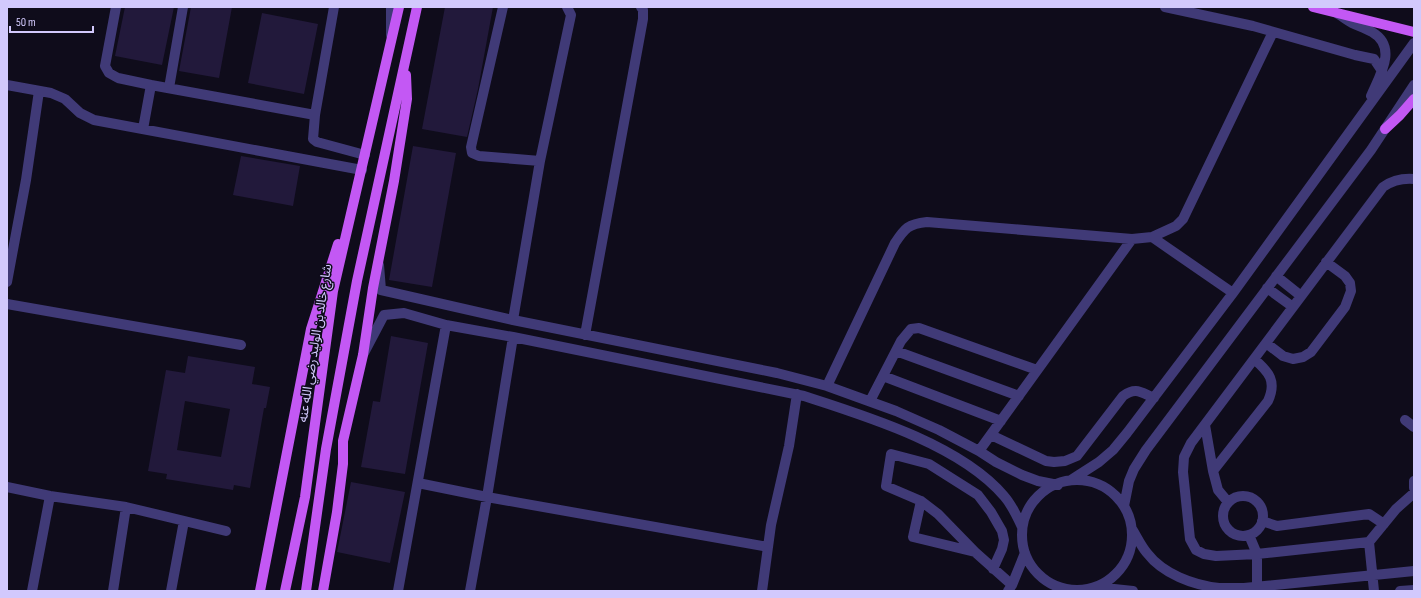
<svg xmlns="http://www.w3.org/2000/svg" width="1421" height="598" font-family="'Sofia Sans Condensed','Noto Sans Arabic',sans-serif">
  <rect width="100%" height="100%" fill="#0f0c1b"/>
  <!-- building -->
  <path fill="#22193b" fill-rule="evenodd" d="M 125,7 L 174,7 L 162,65 L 115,56 Z
    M 191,7 L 232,7 L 219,78 L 179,71 Z
    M 445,7 L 493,7 L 478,89 L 467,137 L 422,129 Z
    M 262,13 L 318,24 L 304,94 L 248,83 Z
    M 413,146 L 456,153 L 432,287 L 389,280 Z
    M 241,156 L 300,166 L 293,206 L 233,195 Z
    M 391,336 L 428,343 L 405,474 L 361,467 L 373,401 L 380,402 Z
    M 188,356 L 255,367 L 252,384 L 270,387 L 266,408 L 264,408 L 250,488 L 234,485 L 233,490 L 166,479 L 167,474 L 148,471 L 166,370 L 185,373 ZM 185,401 L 230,409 L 221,457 L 177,450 Z
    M 351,482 L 405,492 L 390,563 L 337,552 Z"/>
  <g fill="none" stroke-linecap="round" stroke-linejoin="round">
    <!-- minor -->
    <path stroke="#403a77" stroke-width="10" d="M 116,7 L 105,66 L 109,73 L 118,78 L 151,85
      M 334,7 L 315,115 L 313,139 L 317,142 L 365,155
      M 503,7 L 471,147 L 472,153 L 479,156 L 540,161
      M 1165,7 L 1253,26 L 1355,55 L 1374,59 L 1382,71
      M 1338,14 C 1343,17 1347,20 1352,23 C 1358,26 1365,28 1372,32 C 1398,47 1380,75 1371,96
      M 391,35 L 391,7
      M 7,85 L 51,93 L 65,99 L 80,113 L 94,120 L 362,170
      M 169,88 L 183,7
      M 143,129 L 151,85 L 315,115
      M 1152,237 L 1176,226 L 1183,219 L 1273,32
      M 379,265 L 381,290 L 513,320 L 777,373 L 827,386 L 896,411 L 939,430 L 979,451 L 996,462 L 1022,475 L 1038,481 L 1058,485
      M 1276,276 L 1301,296
      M 7,282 L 26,180 L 39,91
      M 1267,288 L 1293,307
      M 7,304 L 241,345
      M 513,320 L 540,161 L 571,15 L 567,7
      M 585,335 L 643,19 L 643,10 L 641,7
      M 1266,343 L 1283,356 L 1293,359 L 1303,357 L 1311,352 L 1345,307 L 1351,291 L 1350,283 L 1345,276 L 1326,262
      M 896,351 L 1019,396
      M 364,353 L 384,315 L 404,313 L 446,325 L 513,337 L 804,396 C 866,416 961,445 1004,496 C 1012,505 1017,516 1022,527
      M 883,376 L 1001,421
      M 827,386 L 895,243 C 905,228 908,224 927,222 L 1132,239
      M 870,401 L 901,341 L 911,329 L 919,328 L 1037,370
      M 1405,420 L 1414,427
      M 1205,425 L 1213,471 L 1218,490 L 1228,502
      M 991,435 L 1046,461 L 1054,462 L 1065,461 L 1077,456 L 1123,396 C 1136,387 1140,392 1154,398
      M 979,451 L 1132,239 L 1152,237 L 1233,293
      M 1213,471 L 1268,401 C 1277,381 1269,372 1254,359
      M 1071,480 L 1099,462 L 1113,450 L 1127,433 L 1233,293 L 1414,43
      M1022 535a55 55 0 1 1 110 0a55 55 0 1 1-110 0Z
      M 1414,481 L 1414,488
      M 418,483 L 487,497 L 768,547
      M 7,487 L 50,496 L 126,507 L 226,531
      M1223 516a20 20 0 1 1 40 0a20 20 0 1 1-40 0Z
      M 921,501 L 913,537 L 975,552
      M 1124,506 L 1129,481 L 1134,469 L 1146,450 L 1371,150 L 1414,85
      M 1262,521 L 1277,526 L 1369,514 L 1384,524
      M 1132,529 C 1137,537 1141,546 1147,553 C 1163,574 1193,585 1219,588 C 1227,588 1236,588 1244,588 L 1414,571
      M 1249,535 L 1257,554 L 1257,586
      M 1369,542 L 1257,554 L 1216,556 L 1204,554 L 1196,550 L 1190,539 L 1183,472 L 1184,457 L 1191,443 L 1383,187 C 1393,180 1402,178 1414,179
      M 993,569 L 1002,549 L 1004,540 L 1002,531 L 991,512 L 978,495 L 929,464 L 891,454 L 886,486 L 921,501 L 938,514 L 975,552 L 1012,585
      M 1095,587 L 1133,591
      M 32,591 L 50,496
      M 113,591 L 126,507
      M 171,591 L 184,521
      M 398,591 L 446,325
      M 470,591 L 487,497 L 513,337
      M 762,591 L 771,525 L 789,446 L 797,394
      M 1008,591 L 1012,585 L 1025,553
      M 1374,591 L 1369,542 L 1396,509 L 1414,493
      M 1400,591 L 1414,590"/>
    <!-- major -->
    <path stroke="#c358f4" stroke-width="10" d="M 1313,7 L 1414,32
      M 1385,129 L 1400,115 L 1414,99
      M 260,591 L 311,329 L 338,244
      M 285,591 L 305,497 L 333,291 L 399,7
      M 306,591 L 326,449 L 357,281 L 417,7
      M 323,591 L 337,512 L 343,464 L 343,441 L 363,355 L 373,288 L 394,181 L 407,99 L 406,75"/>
  </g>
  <g text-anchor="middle" stroke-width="3" stroke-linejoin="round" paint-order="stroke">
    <!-- street labels -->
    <g font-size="13" fill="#d2c9fc" stroke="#0f0c1b">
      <text transform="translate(314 343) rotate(-81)" y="5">شارع خالد بن الوليد رضي الله عنه</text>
    </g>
  </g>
  <!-- border -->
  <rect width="1421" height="598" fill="none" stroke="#d2c9fc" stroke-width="16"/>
  <!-- scale -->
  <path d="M10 26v6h83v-6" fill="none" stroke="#d2c9fc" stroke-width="2"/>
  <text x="16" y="26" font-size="12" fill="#d2c9fc" stroke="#0f0c1b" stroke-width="3" paint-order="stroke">50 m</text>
</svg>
